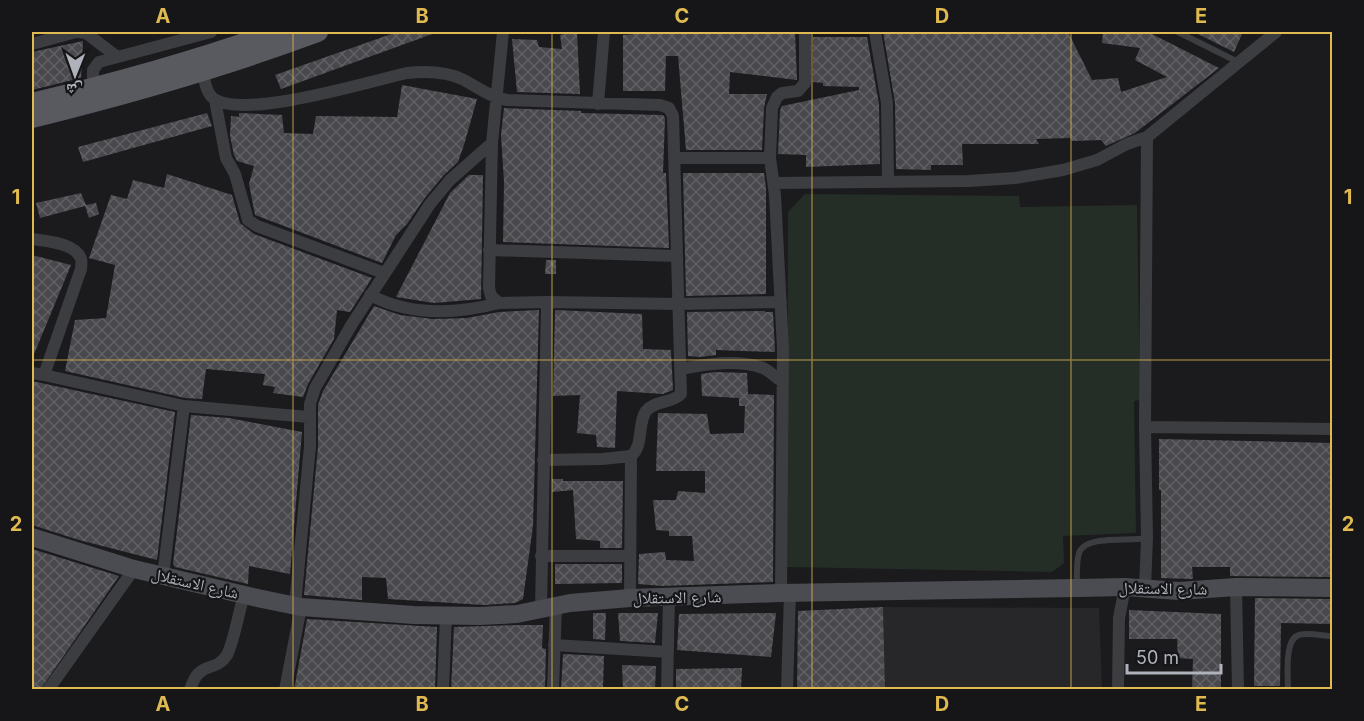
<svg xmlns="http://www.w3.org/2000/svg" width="1364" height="721" font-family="Inter,'Noto Naskh Arabic',sans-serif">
  <defs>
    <pattern id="building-cross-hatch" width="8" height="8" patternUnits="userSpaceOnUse" patternTransform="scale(1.5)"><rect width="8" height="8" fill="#48484d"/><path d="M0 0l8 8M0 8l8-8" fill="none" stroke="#606065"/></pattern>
  </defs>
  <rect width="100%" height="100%" fill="#1b1b1d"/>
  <!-- built -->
  <path fill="#27272a" d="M 883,607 L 1099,608 L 1102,689 L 885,689 Z"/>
  <!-- garden -->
  <path fill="#252d27" d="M 805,194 L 1019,196 L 1020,207 L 1137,205 L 1140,400 L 1134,401 L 1136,533 L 1063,536 L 1064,563 L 1052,572 L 787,567 L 788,212 Z"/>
  <!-- building -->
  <path fill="url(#building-cross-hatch)" d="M 397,32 L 435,33 L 281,89 L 275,75 Z
    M 577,32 L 580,94 L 517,92 L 512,39 L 537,40 L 539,47 L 562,49 L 560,35 Z
    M 662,32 L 795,32 L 797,80 L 730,72 L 729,94 L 767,94 L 764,108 L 762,150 L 686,150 L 678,56 L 666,56 L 665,91 L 623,91 L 623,35 Z
    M 883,32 L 1068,32 L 1092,80 L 1118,78 L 1121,92 L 1167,77 L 1135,60 L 1140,48 L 1102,43 L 1103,32 L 1148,32 L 1219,68 L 1135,133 L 1108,145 L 1106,146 L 1101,140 L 1072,141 L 1070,138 L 1036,139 L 1039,144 L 962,144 L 963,165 L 931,165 L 931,170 L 896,169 L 895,103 Z
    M 1194,32 L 1243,32 L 1234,52 Z
    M 813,37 L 867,37 L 879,104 L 880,164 L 806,167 L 806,155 L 778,154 L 780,110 L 782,106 L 859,90 L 859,87 L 823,86 L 823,83 L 813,82 Z
    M 83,41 L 81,78 L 32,90 L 32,52 Z
    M 402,85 L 477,99 L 464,145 L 458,162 L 444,175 L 424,199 L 407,224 L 396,235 L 382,263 L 255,215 L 249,184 L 254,166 L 237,161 L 234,155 L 230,136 L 231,116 L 239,117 L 239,113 L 282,115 L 284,133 L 313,134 L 316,116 L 397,117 Z
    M 504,108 L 581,111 L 581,113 L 663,115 L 665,118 L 663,173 L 666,173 L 669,248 L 503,242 L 504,182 L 501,135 Z
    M 207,113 L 212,126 L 83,162 L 78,147 Z
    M 683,173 L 764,173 L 766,188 L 766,294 L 686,296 Z
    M 167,174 L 232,195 L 240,223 L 254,234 L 372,278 L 350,312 L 337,310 L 334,339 L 308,384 L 303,397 L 273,393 L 275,387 L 263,385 L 265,374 L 206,369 L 202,399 L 185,398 L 65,371 L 75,320 L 106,318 L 115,265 L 89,258 L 111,195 L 127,199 L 133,180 L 164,188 Z
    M 469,175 L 483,175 L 481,299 L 434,303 L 396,297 L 450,193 Z
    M 81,193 L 86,205 L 96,203 L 99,214 L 89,218 L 85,206 L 40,218 L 36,203 Z
    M 32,255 L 71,265 L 32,359 Z
    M 546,260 L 556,260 L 556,274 L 545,274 Z
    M 374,306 L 400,315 L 433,319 L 467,318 L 499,312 L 539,310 L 533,526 L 523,599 L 515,603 L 484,605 L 388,599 L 386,578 L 362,577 L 362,600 L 304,595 L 318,447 L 318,405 L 323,391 Z
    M 555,310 L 642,314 L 643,349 L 671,350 L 673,390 L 663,394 L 617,391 L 615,448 L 597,447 L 596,435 L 577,433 L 580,395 L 553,396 Z
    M 765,311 L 765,312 L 773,312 L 775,352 L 716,350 L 716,355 L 700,357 L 688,356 L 687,312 Z
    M 715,372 L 747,373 L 748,394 L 774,395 L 773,582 L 662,586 L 638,584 L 639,554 L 665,552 L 666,560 L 694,561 L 692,536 L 669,536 L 669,531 L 656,530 L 653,500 L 676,500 L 678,491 L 705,493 L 705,471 L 656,471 L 658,413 L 707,414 L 710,434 L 744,433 L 745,406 L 739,406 L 739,398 L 702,396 L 701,374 Z
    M 32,381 L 175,412 L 157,560 L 79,540 L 32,525 Z
    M 191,415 L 229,418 L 302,432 L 290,574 L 249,566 L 248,584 L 175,567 L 173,564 Z
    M 1159,439 L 1332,443 L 1332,577 L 1230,576 L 1230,567 L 1192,567 L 1193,579 L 1161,578 L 1161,490 L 1159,490 Z
    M 552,479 L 563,479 L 563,481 L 623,481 L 622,548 L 600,548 L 600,541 L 576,539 L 573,490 L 552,492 Z
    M 32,549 L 119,576 L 40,690 L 32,690 Z
    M 555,564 L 622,564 L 622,583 L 555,584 Z
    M 1255,598 L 1332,599 L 1332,624 L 1281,623 L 1280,686 L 1254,686 Z
    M 883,607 L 885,690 L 797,690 L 798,611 Z
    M 1129,610 L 1221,614 L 1221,690 L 1192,690 L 1193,659 L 1178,658 L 1177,639 L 1129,639 Z
    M 593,613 L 606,613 L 605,640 L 593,639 Z
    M 618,613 L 658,613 L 655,643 L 620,641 Z
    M 776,613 L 771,657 L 677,650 L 679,614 Z
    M 307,619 L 437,627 L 435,690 L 294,690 Z
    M 519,625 L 543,625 L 542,648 L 546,649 L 545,690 L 451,690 L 454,627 Z
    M 563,654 L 604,656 L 603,690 L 561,690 Z
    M 622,665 L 656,666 L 655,690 L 623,690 Z
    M 742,668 L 741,690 L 676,690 L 676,669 Z"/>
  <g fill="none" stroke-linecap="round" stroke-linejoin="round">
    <!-- lane -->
    <path stroke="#3c3d41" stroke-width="6" d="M 1178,32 L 1238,62
      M 1077,587 C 1077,577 1076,563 1079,553 C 1086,534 1130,542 1147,538
      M 1288,690 C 1288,677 1284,639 1299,635 C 1308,632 1322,636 1332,636"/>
    <!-- street -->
    <path stroke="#3c3d41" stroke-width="12" d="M 78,32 L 86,33 L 116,56
      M 503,32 L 492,143 L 489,288 L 491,296 L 499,303 L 547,302 L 541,609
      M 875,32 L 887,103 L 888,182
      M 32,44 L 76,32
      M 203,72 C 205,82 206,95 216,100 C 250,118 367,82 407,73 C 426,71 446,71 464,80 C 479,88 490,97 507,100 L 660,105 L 669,108 L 673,116 L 681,394 C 671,404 655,400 646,411 C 637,424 644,446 631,456 L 602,459 L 543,460
      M 93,88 L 93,70 L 99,62 L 211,32
      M 215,100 L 226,158 L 235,174 L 248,220 L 257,226 L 384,273
      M 598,104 L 604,32
      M 674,158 L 770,158
      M 774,183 L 969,181 L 1015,178 L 1063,170 L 1097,160 L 1127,144 L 1147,137
      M 32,239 C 45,241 76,243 81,259 C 82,262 81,266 81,269 L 44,375 L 32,373
      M 489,250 L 676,256
      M 370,295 C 410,316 457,314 499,303
      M 547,302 L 678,304 L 781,302
      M 681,369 C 706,364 738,359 763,368 C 770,371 776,378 783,382
      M 44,375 L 184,406 L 309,417
      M 1145,427 L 1332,429
      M 541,556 L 629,556
      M 163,576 L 184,406
      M 1236,587 L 1238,690
      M 1145,588 L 1147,538 L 1145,427 L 1147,137 L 1276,32
      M 781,593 L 783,349 L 775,195 L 770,158 L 772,108 L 777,97 L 782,93 L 798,91 L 805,83 L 805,32
      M 630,598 L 631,456
      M 295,605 L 310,446 L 310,404 L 315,388 L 352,324 L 430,204 L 450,180 L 492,143
      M 554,645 L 668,652
      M 48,690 L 134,569
      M 190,690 C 199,659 215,674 227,655 C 234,641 239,611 244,595
      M 285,690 L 301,607
      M 443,690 L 446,616
      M 553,690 L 556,606
      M 667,690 L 669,598
      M 787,690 L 790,593
      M 1118,690 L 1119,618 L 1125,587"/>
    <!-- secondary -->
    <path stroke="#4a4c51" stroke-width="18" d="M 32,537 L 134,569 L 253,597 L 301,607 L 414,615 L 480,616 L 517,614 L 570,603 L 630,598 L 781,593 L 1077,588 L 1125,587 L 1179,591 L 1236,587 L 1332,588"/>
    <!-- primary -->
    <path stroke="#595a60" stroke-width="20" d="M 32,103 C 114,83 196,61 275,32
      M 32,118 C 129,94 224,67 318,32"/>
  </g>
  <!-- grid -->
  <path fill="none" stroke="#e0ba50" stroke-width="1.5" stroke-opacity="0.55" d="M 293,32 L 293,690M 552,32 L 552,690M 812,32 L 812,690M 1071,32 L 1071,690M 32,360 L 1332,360"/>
  <g text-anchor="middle" stroke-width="4.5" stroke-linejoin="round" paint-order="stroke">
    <!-- street labels -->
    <g font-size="16" fill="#afb2bb" stroke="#161618">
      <text transform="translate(195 583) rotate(13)" y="6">شارع الاستقلال</text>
      <text transform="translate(1163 588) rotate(1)" y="6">شارع الاستقلال</text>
      <text transform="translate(677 597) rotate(-1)" y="6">شارع الاستقلال</text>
    </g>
  </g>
  <!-- border -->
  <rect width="1364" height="721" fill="none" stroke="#161618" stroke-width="66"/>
  <!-- north arrow -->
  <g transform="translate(75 75) rotate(181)" stroke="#161618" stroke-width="4.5" paint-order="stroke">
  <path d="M0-4.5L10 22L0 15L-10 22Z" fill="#afb2bb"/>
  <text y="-9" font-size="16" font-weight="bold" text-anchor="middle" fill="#afb2bb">ش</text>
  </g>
  <!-- scale -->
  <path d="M1127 664v9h94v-9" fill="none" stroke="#afb2bb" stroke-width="3"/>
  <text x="1136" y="664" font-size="18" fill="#afb2bb" stroke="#161618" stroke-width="4.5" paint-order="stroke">50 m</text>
  <rect x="33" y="33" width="1298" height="655" fill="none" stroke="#e0ba50" stroke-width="2"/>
  <g font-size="20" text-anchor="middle" font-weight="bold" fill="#e0ba50">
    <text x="163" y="23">A</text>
    <text x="422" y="23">B</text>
    <text x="682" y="23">C</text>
    <text x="942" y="23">D</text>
    <text x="1201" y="23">E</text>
    <text x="16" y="204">1</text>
    <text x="1348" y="204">1</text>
    <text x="16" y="531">2</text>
    <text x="1348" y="531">2</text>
    <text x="163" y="711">A</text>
    <text x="422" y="711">B</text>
    <text x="682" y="711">C</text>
    <text x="942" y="711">D</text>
    <text x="1201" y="711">E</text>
  </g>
</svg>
